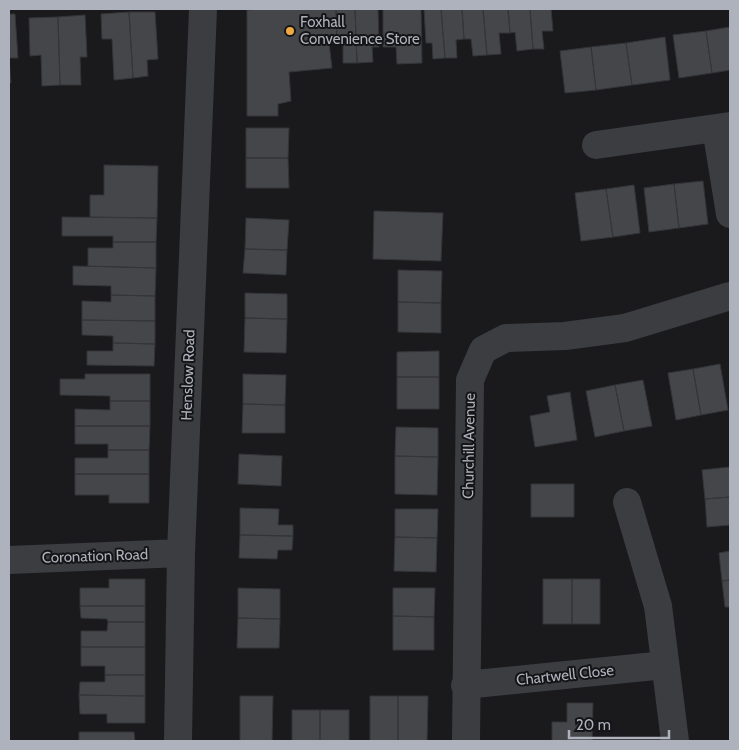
<svg xmlns="http://www.w3.org/2000/svg" width="739" height="750" font-family="Cabin,sans-serif">
  <rect width="100%" height="100%" fill="#1a1a1d"/>
  <!-- building -->
  <path fill="#44464a" stroke="#343538" d="M 262,9 L 336,9 L 337,43 L 329,43 L 332,68 L 289,72 L 291,101 L 278,104 L 278,116 L 247,116 L 247,10 Z
    M 336,9 L 355,9 L 357,63 L 343,63 L 343,43 L 337,43 Z
    M 355,9 L 378,9 L 379,47 L 372,47 L 373,62 L 357,63 Z
    M 383,9 L 421,9 L 422,63 L 397,64 L 396,47 L 383,47 Z
    M 424,9 L 441,9 L 445,58 L 433,59 L 432,43 L 426,43 Z
    M 441,9 L 462,9 L 464,39 L 456,40 L 457,58 L 445,58 Z
    M 462,9 L 483,9 L 487,55 L 473,56 L 471,39 L 464,39 Z
    M 483,9 L 508,9 L 510,33 L 499,33 L 501,54 L 487,55 Z
    M 508,9 L 530,9 L 533,49 L 517,51 L 515,32 L 510,33 Z
    M 530,9 L 551,9 L 553,31 L 542,31 L 544,49 L 533,49 Z
    M 129,12 L 133,78 L 114,80 L 112,39 L 102,39 L 101,14 Z
    M 129,12 L 155,12 L 158,59 L 147,60 L 148,76 L 133,78 Z
    M 9,14 L 15,14 L 18,58 L 9,58 L 11,83 L 9,83 Z
    M 85,15 L 87,57 L 80,57 L 81,85 L 60,85 L 58,17 Z
    M 58,17 L 60,85 L 42,86 L 41,55 L 30,56 L 29,18 Z
    M 730,27 L 730,70 L 712,73 L 706,31 Z
    M 706,31 L 712,73 L 679,78 L 673,35 Z
    M 665,37 L 670,80 L 632,85 L 626,43 Z
    M 626,43 L 632,85 L 596,90 L 591,47 Z
    M 591,47 L 596,90 L 565,93 L 560,51 Z
    M 246,128 L 289,128 L 288,158 L 246,158 Z
    M 246,158 L 288,158 L 289,188 L 246,188 Z
    M 104,165 L 158,166 L 157,218 L 90,217 L 90,195 L 104,195 Z
    M 703,181 L 708,224 L 679,228 L 674,184 Z
    M 674,184 L 679,228 L 649,232 L 644,188 Z
    M 634,185 L 640,233 L 613,237 L 606,189 Z
    M 606,189 L 613,237 L 581,241 L 575,193 Z
    M 374,211 L 443,213 L 441,261 L 373,259 Z
    M 62,217 L 157,218 L 156,242 L 113,242 L 113,236 L 62,236 Z
    M 246,218 L 289,220 L 287,250 L 245,249 Z
    M 113,242 L 156,242 L 156,268 L 88,266 L 88,248 L 113,248 Z
    M 245,249 L 287,250 L 286,275 L 243,273 Z
    M 73,266 L 156,268 L 155,296 L 111,295 L 111,286 L 73,285 Z
    M 398,270 L 442,271 L 441,303 L 398,302 Z
    M 245,293 L 287,294 L 287,319 L 245,318 Z
    M 111,295 L 155,296 L 155,321 L 82,320 L 82,301 L 111,302 Z
    M 398,302 L 441,303 L 441,333 L 398,332 Z
    M 245,318 L 287,319 L 286,353 L 244,352 Z
    M 82,320 L 155,321 L 155,344 L 113,343 L 113,336 L 82,335 Z
    M 113,343 L 155,344 L 154,366 L 87,365 L 87,351 L 113,351 Z
    M 439,351 L 439,377 L 397,377 L 397,352 Z
    M 720,364 L 728,410 L 701,415 L 693,369 Z
    M 693,369 L 701,415 L 676,420 L 668,373 Z
    M 85,374 L 150,374 L 150,401 L 110,401 L 110,396 L 60,395 L 60,379 L 85,379 Z
    M 243,374 L 286,375 L 285,405 L 243,404 Z
    M 397,377 L 439,377 L 439,409 L 397,409 Z
    M 643,380 L 652,426 L 624,431 L 615,385 Z
    M 615,385 L 624,431 L 595,437 L 586,391 Z
    M 570,392 L 577,440 L 535,447 L 530,416 L 550,412 L 547,396 Z
    M 110,401 L 150,401 L 150,426 L 75,426 L 75,409 L 110,410 Z
    M 243,404 L 285,405 L 285,433 L 242,433 Z
    M 75,426 L 150,426 L 149,450 L 108,450 L 108,444 L 75,444 Z
    M 396,427 L 438,428 L 438,457 L 395,456 Z
    M 108,450 L 149,450 L 149,474 L 75,474 L 75,458 L 108,458 Z
    M 239,454 L 282,456 L 281,486 L 238,484 Z
    M 395,456 L 438,457 L 437,495 L 395,494 Z
    M 730,467 L 730,497 L 705,499 L 702,470 Z
    M 75,474 L 149,474 L 149,503 L 109,503 L 109,495 L 75,495 Z
    M 531,484 L 574,484 L 574,517 L 531,517 Z
    M 730,497 L 730,525 L 707,527 L 705,499 Z
    M 240,508 L 279,509 L 278,525 L 293,525 L 293,536 L 240,535 Z
    M 395,509 L 438,509 L 437,538 L 395,537 Z
    M 240,535 L 293,536 L 292,550 L 278,550 L 277,559 L 239,558 Z
    M 395,537 L 437,538 L 436,572 L 394,571 Z
    M 730,551 L 730,580 L 722,581 L 719,553 Z
    M 109,579 L 145,579 L 145,606 L 80,606 L 80,588 L 109,588 Z
    M 543,579 L 572,579 L 572,624 L 543,624 Z
    M 572,579 L 600,579 L 600,624 L 572,624 Z
    M 730,580 L 730,607 L 725,607 L 722,581 Z
    M 238,588 L 280,589 L 280,619 L 238,618 Z
    M 393,588 L 435,588 L 434,617 L 393,616 Z
    M 80,606 L 145,606 L 145,622 L 108,622 L 107,619 L 81,618 Z
    M 393,616 L 434,617 L 434,650 L 393,650 Z
    M 238,618 L 280,619 L 279,648 L 237,648 Z
    M 108,622 L 145,622 L 145,647 L 81,647 L 81,631 L 107,631 Z
    M 81,647 L 145,647 L 145,675 L 105,675 L 105,666 L 81,666 Z
    M 105,675 L 145,675 L 145,696 L 79,695 L 80,682 L 105,682 Z
    M 79,695 L 145,696 L 145,723 L 107,723 L 107,714 L 80,714 Z
    M 240,696 L 273,696 L 272,741 L 240,741 Z
    M 370,696 L 398,696 L 398,741 L 370,741 Z
    M 398,696 L 428,696 L 427,741 L 398,741 Z
    M 567,703 L 593,703 L 592,741 L 552,741 L 552,722 L 567,722 Z
    M 292,710 L 320,710 L 320,741 L 292,741 Z
    M 320,710 L 349,710 L 349,741 L 320,741 Z
    M 79,732 L 134,732 L 135,741 L 79,741 Z"/>
  <g fill="none" stroke-linecap="round" stroke-linejoin="round">
    <!-- minor -->
    <path stroke="#3b3d41" stroke-width="28" d="M 716,128 L 730,214
      M 596,145 L 730,126
      M 627,502 L 658,606 L 675,741
      M 9,560 L 181,553
      M 465,685 L 665,665
      M 178,741 L 181,553 L 203,9
      M 466,741 L 470,380 L 483,350 L 506,338 L 565,336 L 625,328 L 730,296"/>
  </g>
  <!-- markers -->
  <circle fill="#eeaa41" stroke="#151518" stroke-width="2" cx="290" cy="31" r="5"/>
  <g text-anchor="middle" stroke-width="4" stroke-linejoin="round" paint-order="stroke">
    <!-- poi labels -->
    <g font-size="15" fill="#adb2bc" stroke="#151518" text-anchor="start">
      <text x="300" y="27">Foxhall<tspan x="300" dy="17">Convenience Store</tspan></text>
    </g>
    <!-- street labels -->
    <g font-size="15" fill="#adb2bc" stroke="#151518">
      <text transform="translate(188 375) rotate(-88)" y="5">Henslow Road</text>
      <text transform="translate(469 446) rotate(-89)" y="5">Churchill Avenue</text>
      <text transform="translate(95 556) rotate(-2)" y="5">Coronation Road</text>
      <text transform="translate(565 675) rotate(-6)" y="5">Chartwell Close</text>
    </g>
  </g>
  <!-- border -->
  <rect width="739" height="750" fill="none" stroke="#adb2bc" stroke-width="20"/>
  <!-- scale -->
  <path d="M569 730v8h100v-8" fill="none" stroke="#adb2bc" stroke-width="2.5"/>
  <text x="576" y="730" font-size="15" fill="#adb2bc" stroke="#151518" stroke-width="4" paint-order="stroke">20 m</text>
</svg>
